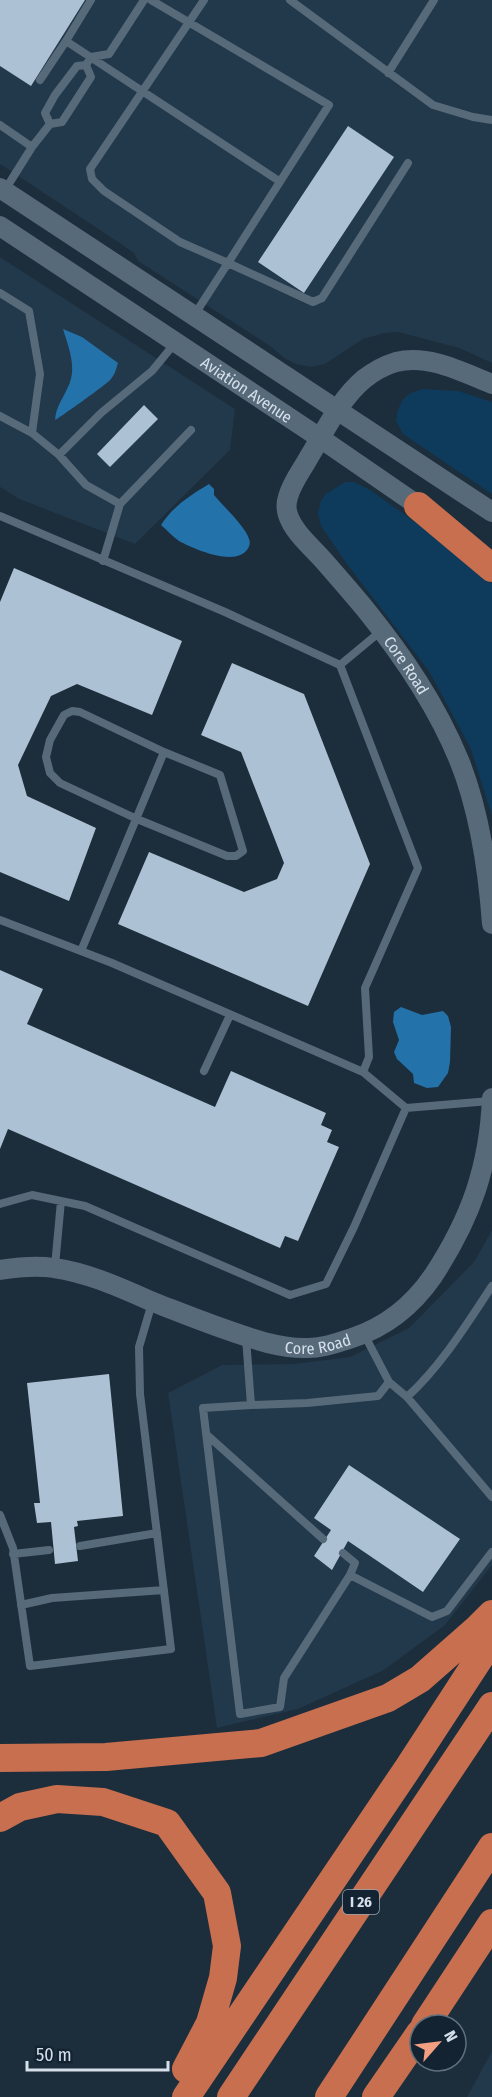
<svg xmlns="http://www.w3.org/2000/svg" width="492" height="2097" font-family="'Fira Sans Condensed',sans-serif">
  <rect width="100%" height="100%" fill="#1c2d3b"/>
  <!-- built -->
  <path fill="#22384b" d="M 0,0 L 492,0 L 492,363 L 459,348 L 398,332 L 385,333 L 363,339 L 325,364 L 311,367 L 296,364 L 284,358 L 270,346 L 138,261 L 134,253 L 118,242 L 0,164 Z
    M 0,257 L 235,409 L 230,450 L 135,544 L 19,499 L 0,487 Z
    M 492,1230 L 492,1565 L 445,1625 L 384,1670 L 298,1709 L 217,1728 L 168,1393 L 222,1365 L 293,1364 L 350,1357 L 409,1328 L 474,1262 Z
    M 492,2051 L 492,2097 L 467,2097 Z"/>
  <!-- green -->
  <path fill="#0e3b5c" d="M 424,389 L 458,391 L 492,402 L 492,494 L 403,434 L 396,421 C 398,403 405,392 424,389 Z
    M 345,482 L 354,482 L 370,490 L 415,522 L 492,584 L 492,816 L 471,749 L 429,671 L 347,564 L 321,526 L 318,513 L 321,500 L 326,494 Z"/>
  <!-- water -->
  <path fill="#2472aa" d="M 63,329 L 82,337 L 118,363 C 116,369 115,375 110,380 C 107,384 58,419 55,420 C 56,407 62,400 67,389 C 78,369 69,349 63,329 Z
    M 209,484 L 214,489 L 214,495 C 222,505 246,527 249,539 C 251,543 249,549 245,552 C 231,565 194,549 179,541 C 173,537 167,530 161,525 C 173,506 191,495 209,484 Z
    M 401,1007 L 422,1015 L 443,1011 L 448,1016 L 451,1027 L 450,1062 L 448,1073 L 438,1087 L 427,1088 L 414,1083 L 413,1074 L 397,1059 L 394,1052 L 399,1040 L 393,1022 L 394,1012 Z"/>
  <!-- building -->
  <path fill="#acc1d3" d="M 0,0 L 85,0 L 31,86 L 0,66 Z
    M 348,126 L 394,157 L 304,293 L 258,262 Z
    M 144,405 L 158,419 L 110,467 L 97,454 Z
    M 14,568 L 182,641 L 152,715 L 77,684 L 51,696 L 18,765 L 27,796 L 96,828 L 69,901 L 0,872 L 0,602 Z
    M 232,663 L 304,694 L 370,864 L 308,1006 L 118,924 L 149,852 L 244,892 L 277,879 L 284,863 L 241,752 L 201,735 Z
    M 0,970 L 43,989 L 27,1024 L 215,1107 L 231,1071 L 326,1113 L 321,1125 L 332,1130 L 327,1142 L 339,1147 L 298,1241 L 285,1236 L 280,1248 L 8,1129 L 0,1149 Z
    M 109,1374 L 123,1516 L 77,1521 L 78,1526 L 74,1527 L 78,1561 L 55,1564 L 51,1522 L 37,1523 L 34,1503 L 40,1503 L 27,1383 Z
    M 349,1465 L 460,1539 L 423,1592 L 348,1541 L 332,1570 L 314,1556 L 331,1530 L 314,1518 Z"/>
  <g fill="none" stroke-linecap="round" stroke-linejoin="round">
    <!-- service -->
    <path stroke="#576a7a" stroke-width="8" d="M 91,0 L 66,41 L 279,181
      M 151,0 L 329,105 L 228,263 L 313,302 L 322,298 L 408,163
      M 290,0 L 433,105 L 473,117 L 492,120
      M 388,73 L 434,0
      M 40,80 L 66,41
      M 50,124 L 45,113 L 55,95 L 77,66 L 86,65 L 91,57 L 109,54 L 144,0
      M 0,125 L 32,147 L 5,190
      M 32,147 L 50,124 L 62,122 L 91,77 L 86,65
      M 0,293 L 29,311 L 40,374 L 32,433 L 59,455
      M 195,314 L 228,263 L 180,242 L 104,191 L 92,179 L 90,169 L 204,0
      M 0,416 L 32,433
      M 120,504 L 191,430
      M 0,516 L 225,612 L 340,665 L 418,868 L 365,988 L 369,1057 L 363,1072
      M 103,561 L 120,504 L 86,485 L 59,455 L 101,413 L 152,371 L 175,343
      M 340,665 L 381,631
      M 72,711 L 80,712 L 164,752 L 220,775 L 243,851 L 236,856 L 227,856 L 137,819 L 60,783 L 50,773 L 46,757 L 50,740 L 64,715 Z
      M 0,920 L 112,963 L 363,1072 L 406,1108 L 490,1101
      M 81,951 L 164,752
      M 204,1071 L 230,1015
      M 0,1204 L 32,1195 L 85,1206 L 290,1295 L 326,1284 L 354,1227 L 406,1108
      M 55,1266 L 61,1201
      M 364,1334 L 389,1382 L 407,1397 C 441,1366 467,1324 492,1286
      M 246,1338 L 251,1405 L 307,1403 L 378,1396 L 389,1382
      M 407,1397 L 492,1497
      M 251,1405 L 203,1408 L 240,1714 L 280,1707 L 284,1678 L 350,1575 L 355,1563 L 343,1553
      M 207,1435 L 323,1539
      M 0,1515 L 13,1548 L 30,1666 L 171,1649 L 140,1394 L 139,1347 L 152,1303
      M 80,1546 L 157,1533
      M 13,1554 L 49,1550
      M 350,1575 L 432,1617 L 447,1611 L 492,1552
      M 21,1605 L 52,1598 L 164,1590"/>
    <!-- tertiary -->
    <g stroke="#576a7a" stroke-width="20">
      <path d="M 0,188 L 492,512"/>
      <path id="s1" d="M 0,226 L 320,438 L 429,513"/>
      <path id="s2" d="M 492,384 C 462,372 429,354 396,362 C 386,365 373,372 364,379 C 340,399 325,431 309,457 C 302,470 292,482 288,497 C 286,503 286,509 288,515 C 294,533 312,547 324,561 C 338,577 352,593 366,610 C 403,656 436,704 459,760 C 480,812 488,869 492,924"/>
      <path id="s3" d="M 0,1270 C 18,1267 36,1265 54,1268 C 89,1273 121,1288 153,1302 C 179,1312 206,1323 233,1332 C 256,1340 279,1348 304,1348 C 321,1349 336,1343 352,1338 C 386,1327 413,1305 433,1276 C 471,1218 489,1167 492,1098"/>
    </g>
    <!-- motorway -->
    <path stroke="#c76f4f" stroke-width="28" d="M 418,506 L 492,568
      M 0,1758 L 106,1757 L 261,1743 L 388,1698 L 420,1679 L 478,1628 L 492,1614
      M 0,1818 L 20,1807 L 57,1799 L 103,1802 L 167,1823 L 217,1893 L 227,1946 L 223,1978 L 210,2023 L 186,2069
      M 425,2025 L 492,1923
      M 186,2097 L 408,1768 L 492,1639
      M 231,2097 L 492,1706
      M 329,2097 L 492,1847
      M 376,2097 L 420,2033"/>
  </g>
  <g text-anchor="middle" stroke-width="6" stroke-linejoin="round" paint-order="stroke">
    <!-- shield labels -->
    <rect fill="#132331" stroke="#9ca7b2" stroke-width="1.5" x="343" y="1890" width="36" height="24" rx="4.5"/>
    <g font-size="15" font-weight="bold" fill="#d6e0ea">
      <text x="361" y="1907">I 26</text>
    </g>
    <!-- street labels -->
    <g font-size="16" fill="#d6e0ea" stroke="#132331">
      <text dy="6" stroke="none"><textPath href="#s1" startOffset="296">Aviation Avenue</textPath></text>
      <text dy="6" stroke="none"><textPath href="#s2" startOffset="488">Core Road</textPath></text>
      <text dy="6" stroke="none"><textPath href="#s3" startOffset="332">Core Road</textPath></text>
    </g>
  </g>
  <!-- north arrow -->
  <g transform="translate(438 2043) rotate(62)"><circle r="28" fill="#132331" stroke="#616f7b" stroke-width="1.5"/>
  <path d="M0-4.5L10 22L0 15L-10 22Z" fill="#f39f82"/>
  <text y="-9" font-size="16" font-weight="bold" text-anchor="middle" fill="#d6e0ea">N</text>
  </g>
  <!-- scale -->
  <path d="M27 2061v9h141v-9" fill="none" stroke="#d6e0ea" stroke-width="3"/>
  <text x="36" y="2061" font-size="18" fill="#d6e0ea" stroke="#132331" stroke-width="4.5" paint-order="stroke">50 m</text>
</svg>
